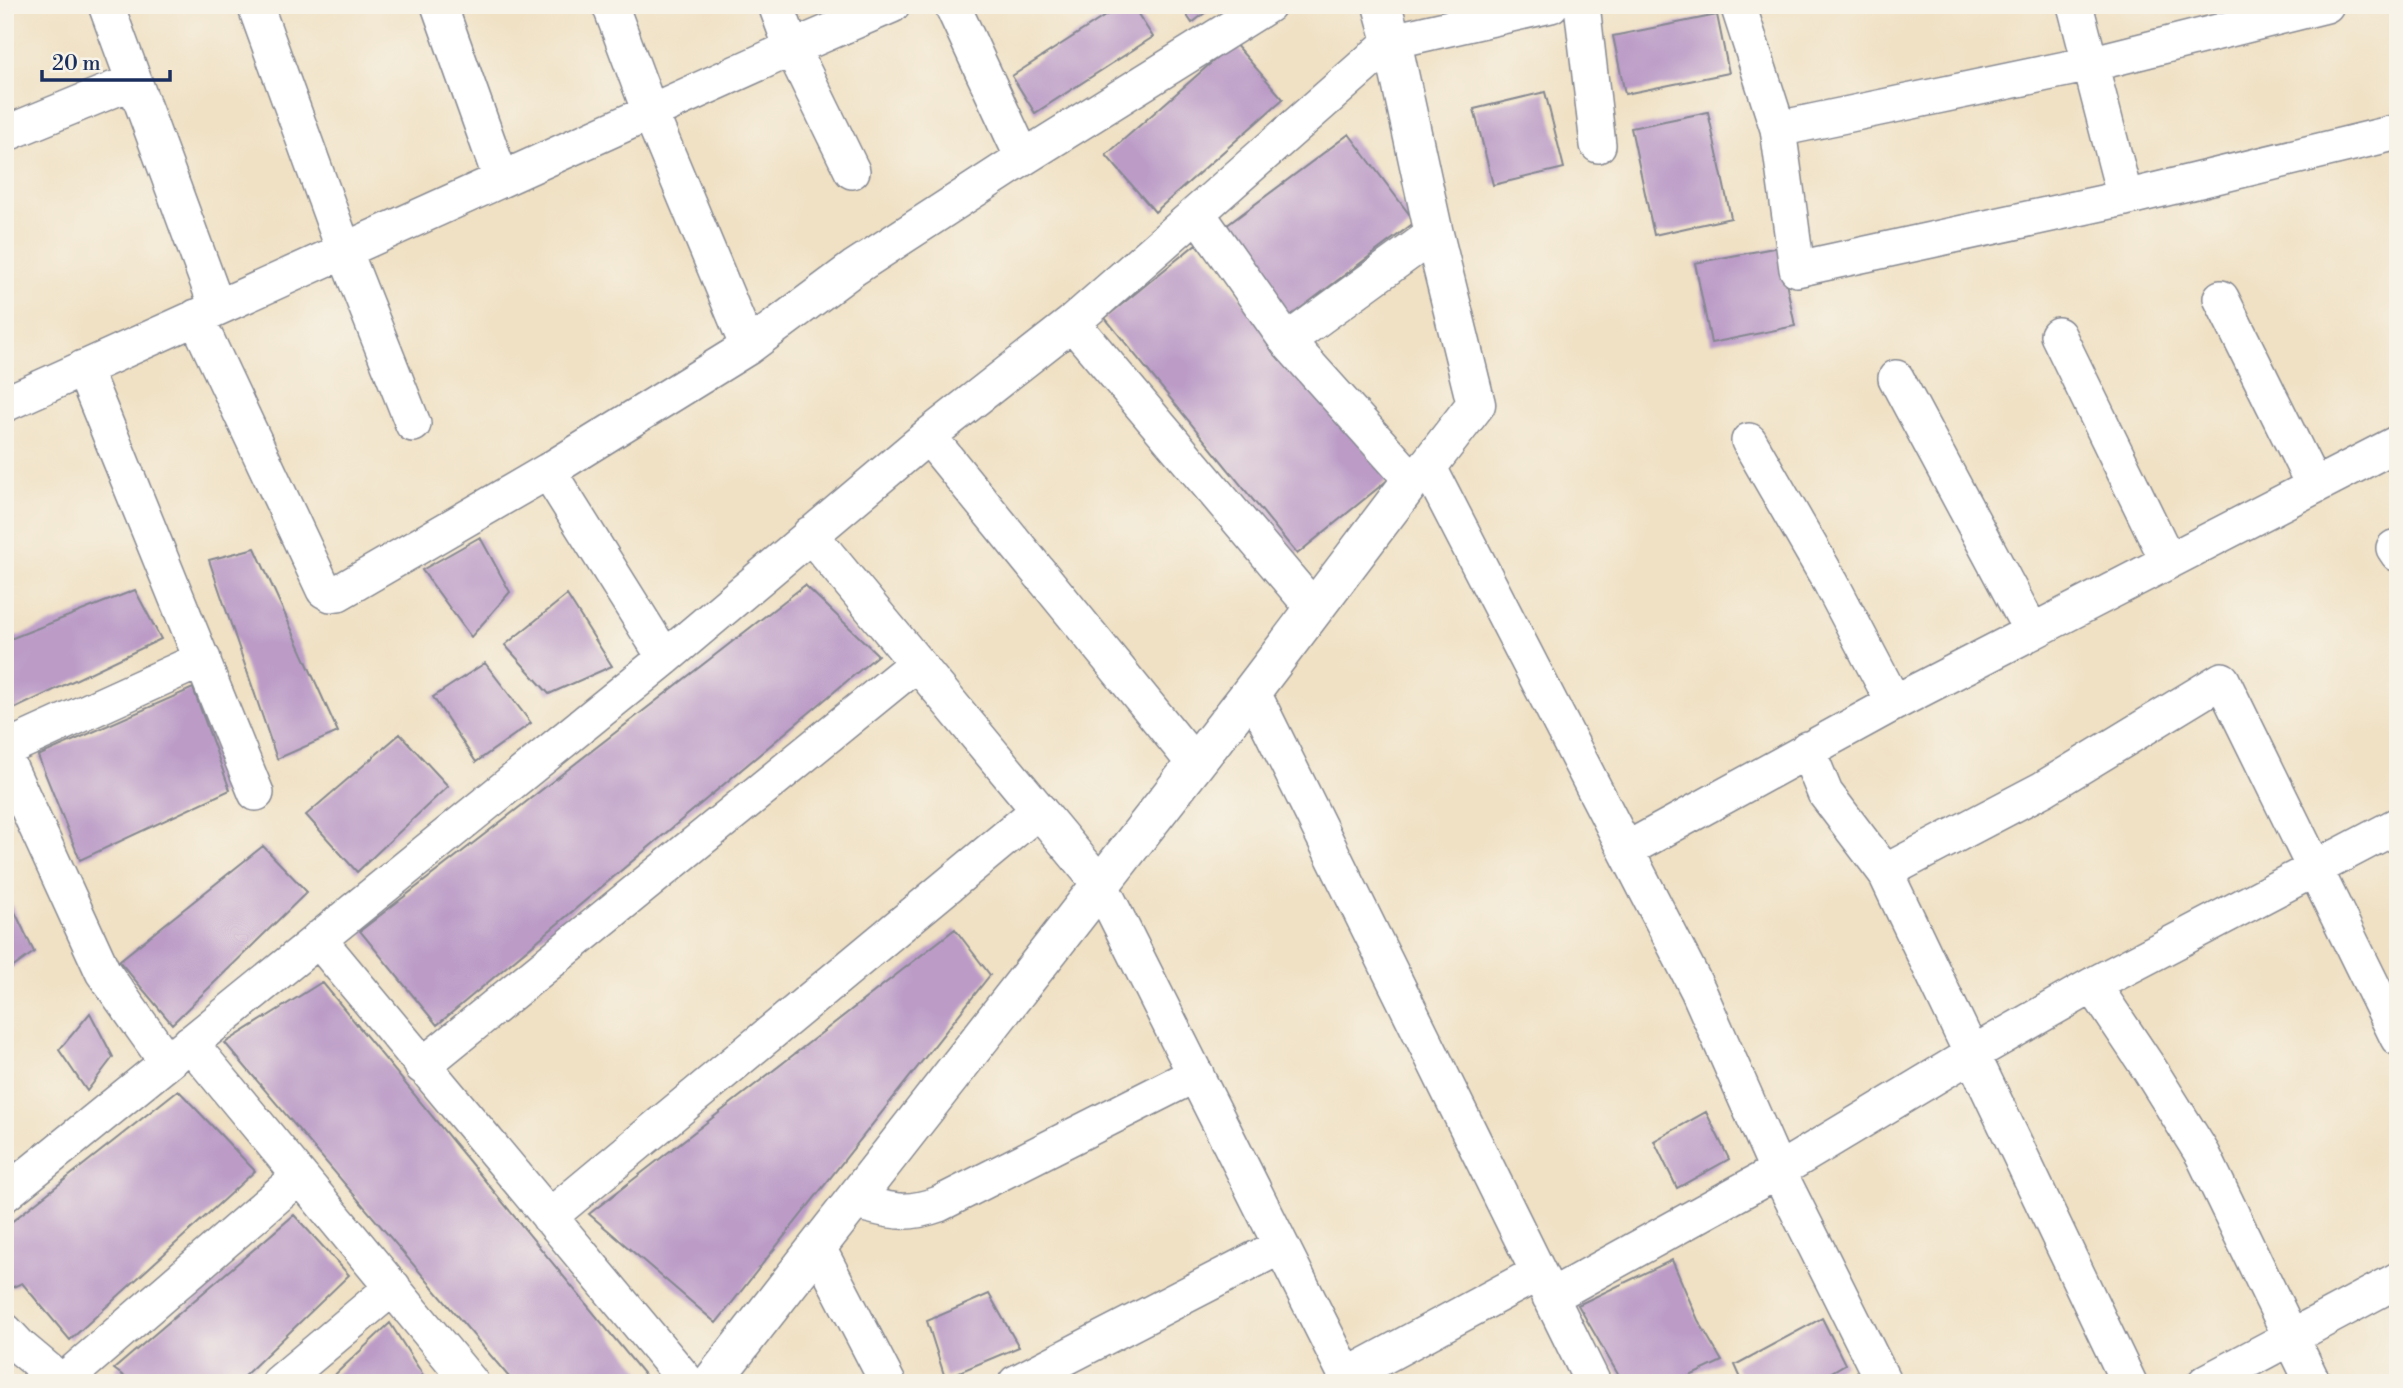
<svg xmlns="http://www.w3.org/2000/svg" width="2403" height="1388" font-family="'Libre Bodoni',serif">
  <rect width="100%" height="100%" fill="#f7f3e8"/>
  <filter id="ink" filterUnits="userSpaceOnUse"><feTurbulence type="fractalNoise" baseFrequency=".0143" numOctaves="2"/><feDisplacementMap in="SourceGraphic" scale="14" xChannelSelector="R" yChannelSelector="G"/><feConvolveMatrix kernelMatrix="1 2 1 2 8 2 1 2 1" color-interpolation-filters="sRGB"/></filter>
  <filter id="wash" filterUnits="userSpaceOnUse"><feTurbulence type="fractalNoise" baseFrequency=".00686" numOctaves="4" result="noise"/><feDisplacementMap in="SourceGraphic" scale="28" xChannelSelector="R" yChannelSelector="G"/><feGaussianBlur stdDeviation="1.57" result="paint"/><feColorMatrix in="noise" values="0 0 0 0 0 0 0 0 0 0 0 0 0 0 0 0 0 1.4 0 .05"/><feComposite in="paint" operator="in"/></filter>
  <g filter="url(#wash)">
    <rect width="100%" height="100%" fill="#f0e1c4"/>
    <g id="blocks">
      <!-- building -->
      <path fill="#bc9cc7" d="M 1122,5 L 1132,5 L 1153,37 L 1035,113 L 1012,76 Z
        M 1180,5 L 1215,5 L 1192,23 Z
        M 1717,15 L 1729,73 L 1625,94 L 1613,36 Z
        M 1234,43 L 1283,99 L 1155,212 L 1106,155 Z
        M 1545,92 L 1564,168 L 1493,185 L 1474,109 Z
        M 1708,112 L 1731,218 L 1654,235 L 1631,128 Z
        M 1349,134 L 1415,222 L 1285,320 L 1218,232 Z
        M 1196,244 L 1389,479 L 1297,554 L 1105,318 Z
        M 1779,247 L 1795,326 L 1711,343 L 1695,263 Z
        M 480,537 L 510,592 L 471,637 L 422,570 Z
        M 255,548 L 338,732 L 277,759 L 209,560 Z
        M 805,585 L 878,655 L 437,1025 L 360,931 Z
        M 135,590 L 161,639 L 10,711 L 5,702 L 5,641 Z
        M 567,595 L 612,666 L 549,694 L 505,645 Z
        M 485,663 L 531,723 L 476,762 L 433,697 Z
        M 193,688 L 230,790 L 80,860 L 38,756 Z
        M 400,734 L 448,786 L 357,872 L 306,815 Z
        M 263,846 L 307,892 L 172,1024 L 119,961 Z
        M 5,891 L 34,952 L 5,973 Z
        M 955,929 L 990,975 L 716,1323 L 589,1214 Z
        M 322,982 L 651,1383 L 514,1383 L 225,1043 Z
        M 90,1013 L 113,1057 L 87,1091 L 59,1050 Z
        M 178,1090 L 255,1171 L 70,1340 L 22,1283 L 11,1288 L 5,1277 L 5,1227 Z
        M 1706,1112 L 1729,1159 L 1677,1188 L 1654,1141 Z
        M 294,1215 L 349,1275 L 237,1383 L 133,1383 L 114,1369 Z
        M 1672,1260 L 1698,1320 L 1722,1361 L 1675,1383 L 1623,1383 L 1578,1305 Z
        M 989,1294 L 1019,1347 L 945,1378 L 927,1321 Z
        M 1822,1318 L 1845,1364 L 1813,1383 L 1743,1383 L 1735,1365 Z
        M 390,1323 L 428,1383 L 326,1383 Z"/>
    </g>
  </g>
  <g filter="url(#ink)">
    <use href="#blocks" fill-opacity="0" stroke="#868891" stroke-width="2"/>
    <g fill="none" stroke-linecap="round" stroke-linejoin="round">
      <!-- street casing -->
      <g stroke="#868891" stroke-width="38">
        <path id="street" d="M 106,5 L 217,307
          M 255,5 L 344,250 L 413,424
          M 439,5 L 501,179
          M 610,5 L 650,112 L 748,347
          M 776,5 L 792,48 L 852,171
          M 952,5 L 1023,158
          M 1582,5 L 1598,145
          M 1738,5 L 1778,129 L 1797,269 L 2125,198 L 2398,132
          M 2075,5 L 2125,198
          M 1778,129 L 2090,64 L 2326,5
          M 5,134 L 134,81
          M 1197,213 L 1287,341 L 1412,480
          M 2221,298 L 2314,486
          M 196,317 L 324,590 L 331,594 L 338,593 L 548,471 L 748,347 L 854,268 L 1023,158 L 1268,5
          M 1072,323 L 1314,609
          M 2058,335 L 2168,561
          M 1287,341 L 1434,234
          M 83,368 L 256,793
          M 1896,378 L 2032,632
          M 5,404 L 792,48 L 892,5
          M 928,436 L 1195,764
          M 1749,441 L 1831,583 L 1894,703
          M 1428,466 L 1698,990 L 1778,1171 L 1884,1383
          M 548,471 L 665,658
          M 810,534 L 1100,884 L 1350,1383
          M 2394,548 L 2398,554
          M 1252,691 L 1593,1383
          M 5,749 L 203,659
          M 1807,749 L 1825,793 L 1885,872 L 2129,1383
          M 5,758 L 103,972 L 167,1062
          M 1626,850 L 1894,703 L 2398,443
          M 1885,872 L 2043,789 L 2222,680 L 2398,1038
          M 318,939 L 688,1383
          M 2093,985 L 2150,1070 L 2203,1155 L 2313,1383
          M 190,1043 L 471,1383
          M 422,1066 L 917,663
          M 5,1194 L 665,658 L 928,436 L 1072,323 L 1392,41 L 1551,5
          M 852,1201 C 889,1210 903,1217 939,1204 L 1196,1074
          M 549,1217 L 1039,810
          M 817,1246 L 888,1383
          M 1550,1297 L 1778,1171 L 1974,1053 L 2093,985 L 2398,825
          M 5,1331 L 20,1347 L 63,1383
          M 1347,1376 L 1538,1273
          M 62,1382 L 300,1176
          M 279,1383 L 393,1287
          M 1016,1383 L 1281,1246
          M 2205,1383 L 2398,1280"/>
      </g>
      <!-- secondary casing -->
      <g stroke="#868891" stroke-width="41">
        <path id="secondary" d="M 711,1383 L 1252,691 L 1412,480 L 1428,466 L 1476,404 L 1434,234 L 1392,41 L 1382,5"/>
      </g>
      <!-- street -->
      <use href="#street" stroke="#fff" stroke-width="35"/>
      <!-- secondary -->
      <use href="#secondary" stroke="#fff" stroke-width="38"/>
    </g>
  </g>
  <!-- margin -->
  <rect width="2403" height="1388" fill="none" stroke="#f7f3e8" stroke-width="28"/>
  <!-- scale -->
  <path d="M42 70v10h128v-10" fill="none" stroke="#1b2f5e" stroke-width="3.5"/>
  <text x="52" y="70" font-size="21" fill="#1b2f5e" stroke="#f7f3e8" stroke-width="5" paint-order="stroke">20 m</text>
</svg>
